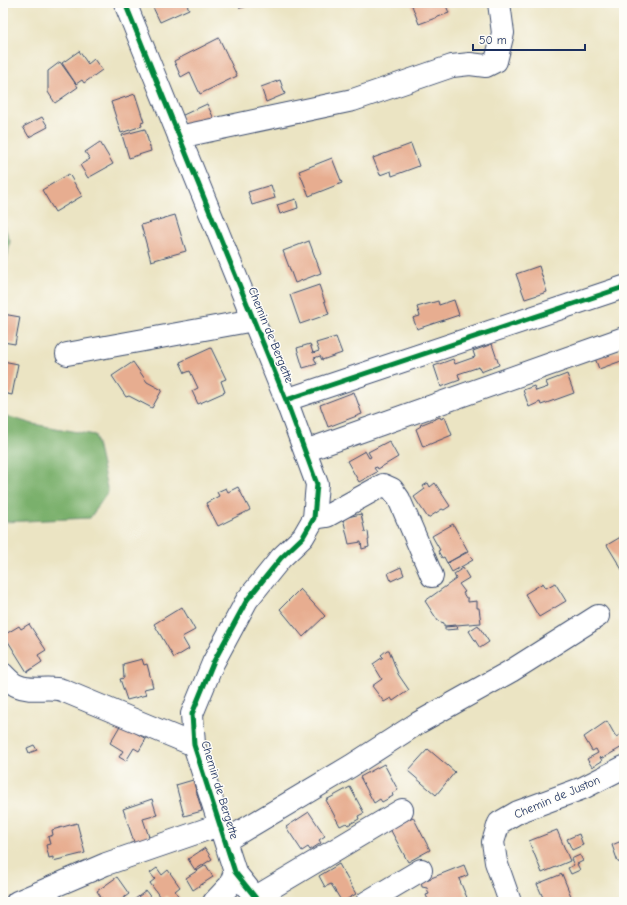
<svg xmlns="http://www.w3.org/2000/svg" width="627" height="905" font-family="'Comic Neue',sans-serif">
  <rect width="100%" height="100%" fill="#fdfcf7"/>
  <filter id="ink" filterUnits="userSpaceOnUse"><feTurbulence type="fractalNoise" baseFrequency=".025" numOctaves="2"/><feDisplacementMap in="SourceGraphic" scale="8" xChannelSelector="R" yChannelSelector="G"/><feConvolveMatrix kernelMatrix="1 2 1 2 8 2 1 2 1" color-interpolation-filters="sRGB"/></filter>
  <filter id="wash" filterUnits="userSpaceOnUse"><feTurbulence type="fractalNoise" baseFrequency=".012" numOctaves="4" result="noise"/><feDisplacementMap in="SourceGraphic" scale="16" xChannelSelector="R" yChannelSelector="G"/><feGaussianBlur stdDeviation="0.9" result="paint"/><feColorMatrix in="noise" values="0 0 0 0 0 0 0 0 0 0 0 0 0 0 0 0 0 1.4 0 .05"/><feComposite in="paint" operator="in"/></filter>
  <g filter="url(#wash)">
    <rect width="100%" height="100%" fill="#ebe4c3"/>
    <!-- forest -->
    <path fill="#7ab06c" stroke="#4a7065" d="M 3,223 L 10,241 L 6,266 L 3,269 Z
      M 3,415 L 33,424 L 95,435 L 108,492 L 90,518 L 3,522 Z"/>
    <g id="blocks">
      <!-- building -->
      <path fill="#e7ad90" d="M 151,3 L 186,3 L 189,9 L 160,22 Z
        M 239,3 L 256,3 L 256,4 L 240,8 Z
        M 411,3 L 445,3 L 449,13 L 419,24 Z
        M 219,38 L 237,76 L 200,94 L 190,72 L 181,77 L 174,61 Z
        M 79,51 L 88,64 L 94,59 L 102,70 L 84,83 L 82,80 L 76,84 L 62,63 Z
        M 60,62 L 78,87 L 55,103 L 48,92 L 48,71 Z
        M 280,80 L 285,94 L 266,102 L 261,87 Z
        M 135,94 L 144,122 L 141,123 L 142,126 L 121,133 L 111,102 Z
        M 207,104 L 215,121 L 185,125 L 181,116 Z
        M 42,117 L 48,127 L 29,137 L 23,127 Z
        M 145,129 L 151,151 L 129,158 L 122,135 Z
        M 100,142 L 113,164 L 88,178 L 80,165 L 90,159 L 85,152 Z
        M 411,144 L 419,166 L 392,176 L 391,171 L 380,175 L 373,158 Z
        M 332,158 L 342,183 L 309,196 L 299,171 Z
        M 69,174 L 82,196 L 55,212 L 42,190 Z
        M 271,185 L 275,198 L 252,205 L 248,192 Z
        M 296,199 L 298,208 L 280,214 L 277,205 Z
        M 175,215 L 186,251 L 151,261 L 141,225 Z
        M 309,241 L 321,273 L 295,283 L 283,251 Z
        M 539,266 L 547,292 L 525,299 L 516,274 Z
        M 319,285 L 329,314 L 300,324 L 290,295 Z
        M 454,300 L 459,315 L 417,329 L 413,318 L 420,316 L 417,307 L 438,301 L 439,305 Z
        M 3,314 L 20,317 L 15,344 L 3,342 Z
        M 336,337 L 342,353 L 322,360 L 320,356 L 314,358 L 317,364 L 303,368 L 297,348 L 310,344 L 313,353 L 319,351 L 316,343 Z
        M 492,344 L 499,365 L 481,372 L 479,367 L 458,374 L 460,380 L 441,387 L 434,366 L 453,359 L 455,364 L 475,357 L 473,351 Z
        M 211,348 L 226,379 L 221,381 L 225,392 L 198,404 L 192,391 L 198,388 L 190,371 L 185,373 L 180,362 Z
        M 624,350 L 624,360 L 599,369 L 595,358 Z
        M 3,361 L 18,364 L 12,395 L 3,393 Z
        M 133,362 L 147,382 L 162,390 L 152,408 L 129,396 L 126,397 L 112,376 Z
        M 567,374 L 574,393 L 541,405 L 540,402 L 529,407 L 523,390 L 534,386 L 536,391 L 548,387 L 546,382 Z
        M 354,392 L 362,414 L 328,427 L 320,405 Z
        M 440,417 L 441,419 L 445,417 L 452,435 L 423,447 L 416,429 L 421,426 L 420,425 Z
        M 389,441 L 398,457 L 378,469 L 377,467 L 374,468 L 377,472 L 359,482 L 347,461 L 365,451 L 369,458 L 371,457 L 368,452 Z
        M 428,483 L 430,487 L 435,483 L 450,506 L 444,510 L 442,509 L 428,518 L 414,497 L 425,489 L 423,486 Z
        M 238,487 L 250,510 L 218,526 L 206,503 L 219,496 L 217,492 L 226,488 L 228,492 Z
        M 361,514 L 365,532 L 368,531 L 369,540 L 368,540 L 369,547 L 362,549 L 361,542 L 349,544 L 343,518 Z
        M 453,524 L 468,551 L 447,563 L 444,557 L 442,558 L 438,551 L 440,550 L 432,536 Z
        M 624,535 L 624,573 L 607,545 Z
        M 468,552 L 473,560 L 452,572 L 447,563 Z
        M 401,567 L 404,575 L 391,581 L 388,573 Z
        M 463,568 L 469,578 L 459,584 L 465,592 L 463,593 L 466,598 L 468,598 L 468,602 L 477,601 L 477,608 L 479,608 L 481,623 L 444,626 L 444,623 L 438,621 L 425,601 L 456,579 L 454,574 Z
        M 543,583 L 546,588 L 555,583 L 566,601 L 539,617 L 525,594 Z
        M 300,589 L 325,616 L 303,637 L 280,609 Z
        M 182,607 L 195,630 L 182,637 L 189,649 L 174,658 L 154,624 Z
        M 29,624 L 46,650 L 38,655 L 42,662 L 27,672 L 4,635 L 19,626 L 21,629 Z
        M 478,625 L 489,642 L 480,648 L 469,631 Z
        M 457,626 L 458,629 L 445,630 L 445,627 Z
        M 387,650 L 389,650 L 398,674 L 409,690 L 393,701 L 391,698 L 384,702 L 372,686 L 382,679 L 373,664 L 383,657 L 381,655 Z
        M 142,659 L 144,665 L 147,664 L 153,687 L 144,689 L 146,695 L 127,700 L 120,679 L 124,678 L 123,664 Z
        M 607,721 L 616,737 L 621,734 L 624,740 L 624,746 L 603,758 L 600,757 L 602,761 L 592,767 L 587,759 L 598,753 L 596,749 L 592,751 L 584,737 Z
        M 121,724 L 146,739 L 139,751 L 134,748 L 126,761 L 119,757 L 123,751 L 110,743 Z
        M 34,745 L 37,750 L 29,753 L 27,748 Z
        M 428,749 L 455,772 L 436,795 L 408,771 Z
        M 384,764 L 398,790 L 392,793 L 393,796 L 382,802 L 380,799 L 374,803 L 360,777 Z
        M 193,780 L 202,811 L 184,816 L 176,785 Z
        M 350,787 L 364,813 L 358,816 L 359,819 L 348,825 L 346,823 L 340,826 L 326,800 Z
        M 152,799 L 157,815 L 143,819 L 150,840 L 135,845 L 123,809 Z
        M 309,812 L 325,836 L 319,840 L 321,843 L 310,850 L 308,847 L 302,851 L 286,827 Z
        M 413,817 L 430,850 L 408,862 L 390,829 Z
        M 77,823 L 85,853 L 53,861 L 53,857 L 49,858 L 46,845 L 50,844 L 48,837 L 53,835 L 52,830 Z
        M 557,830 L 570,861 L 542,873 L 529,841 Z
        M 579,834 L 583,845 L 572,850 L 567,839 Z
        M 624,840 L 624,864 L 618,862 L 612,845 Z
        M 205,848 L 212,859 L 195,870 L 188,859 Z
        M 580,855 L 583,861 L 577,864 L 580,870 L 571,874 L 568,868 L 574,865 L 571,859 Z
        M 339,864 L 356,894 L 342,902 L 331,884 L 325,887 L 319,876 Z
        M 206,865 L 213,877 L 193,890 L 186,878 Z
        M 464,865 L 468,875 L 459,879 L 468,900 L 467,902 L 429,902 L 426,895 L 429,894 L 427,888 L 422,887 L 421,882 Z
        M 157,868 L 162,875 L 168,870 L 180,887 L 175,891 L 179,897 L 173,902 L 167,896 L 162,900 L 150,883 L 155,879 L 150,873 Z
        M 562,874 L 573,901 L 545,902 L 537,884 Z
        M 117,877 L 129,894 L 118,902 L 104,902 L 97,891 Z
        M 146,891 L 154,902 L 131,902 Z"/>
    </g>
  </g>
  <g filter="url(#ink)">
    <use href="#blocks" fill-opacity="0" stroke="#3a4a6d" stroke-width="1"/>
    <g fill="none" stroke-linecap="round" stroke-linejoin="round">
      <!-- minor casing -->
      <g stroke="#3a4a6d" stroke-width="24">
        <path id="minor" d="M 125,3 L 286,400 L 317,484 L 314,518 L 303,537 L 281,558 L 247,600 L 213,663 L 192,714 L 194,745 L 235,872 L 259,902
          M 179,137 L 353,100 L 452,66 L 470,64 L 486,66 L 496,61 L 503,33 L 499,3
          M 67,354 L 254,320
          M 286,400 L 624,287
          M 305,451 L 624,338
          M 314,518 L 327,516 L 383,485 L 392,489 L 399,499 L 432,576
          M 3,674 C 7,678 12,684 18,686 C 31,692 48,686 62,690 L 194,745
          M 225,841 L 351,766 L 418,723 L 511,671 L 598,616
          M 256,897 L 402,810
          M 17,902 L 106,864 L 219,825
          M 214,902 L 230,885 L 235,872
          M 367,902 L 421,870
          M 510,902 L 496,862 L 493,842 L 499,823 L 518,812 L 583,788 L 624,767"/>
      </g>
      <!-- minor -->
      <use href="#minor" stroke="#fff" stroke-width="22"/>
      <!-- cycleway casing -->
      <g stroke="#fdfcf7" stroke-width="8">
        <path id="cycleway" d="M 125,3 L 286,400 L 317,484 L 314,518 L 303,537 L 281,558 L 247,600 L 213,663 L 192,714 L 194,745 L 235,872 L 259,902
          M 286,400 L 624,287"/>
      </g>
      <!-- cycleway -->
      <use href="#cycleway" stroke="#00873e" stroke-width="5"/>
    </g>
  </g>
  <g text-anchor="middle" stroke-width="3" stroke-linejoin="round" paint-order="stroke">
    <!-- street labels -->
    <g font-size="12" fill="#1b2f5e" stroke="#fdfcf7">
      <text transform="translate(271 335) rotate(68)" y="4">Chemin de Bergette</text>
      <text transform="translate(220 790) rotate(73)" y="4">Chemin de Bergette</text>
      <text transform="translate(557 797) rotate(-23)" y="4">Chemin de Juston</text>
    </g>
  </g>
  <!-- margin -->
  <rect width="627" height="905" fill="none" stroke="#fdfcf7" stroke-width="16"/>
  <!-- scale -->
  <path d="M473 44v6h112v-6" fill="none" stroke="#1b2f5e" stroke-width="2"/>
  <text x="479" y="44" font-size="12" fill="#1b2f5e" stroke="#fdfcf7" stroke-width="3" paint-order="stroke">50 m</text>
</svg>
